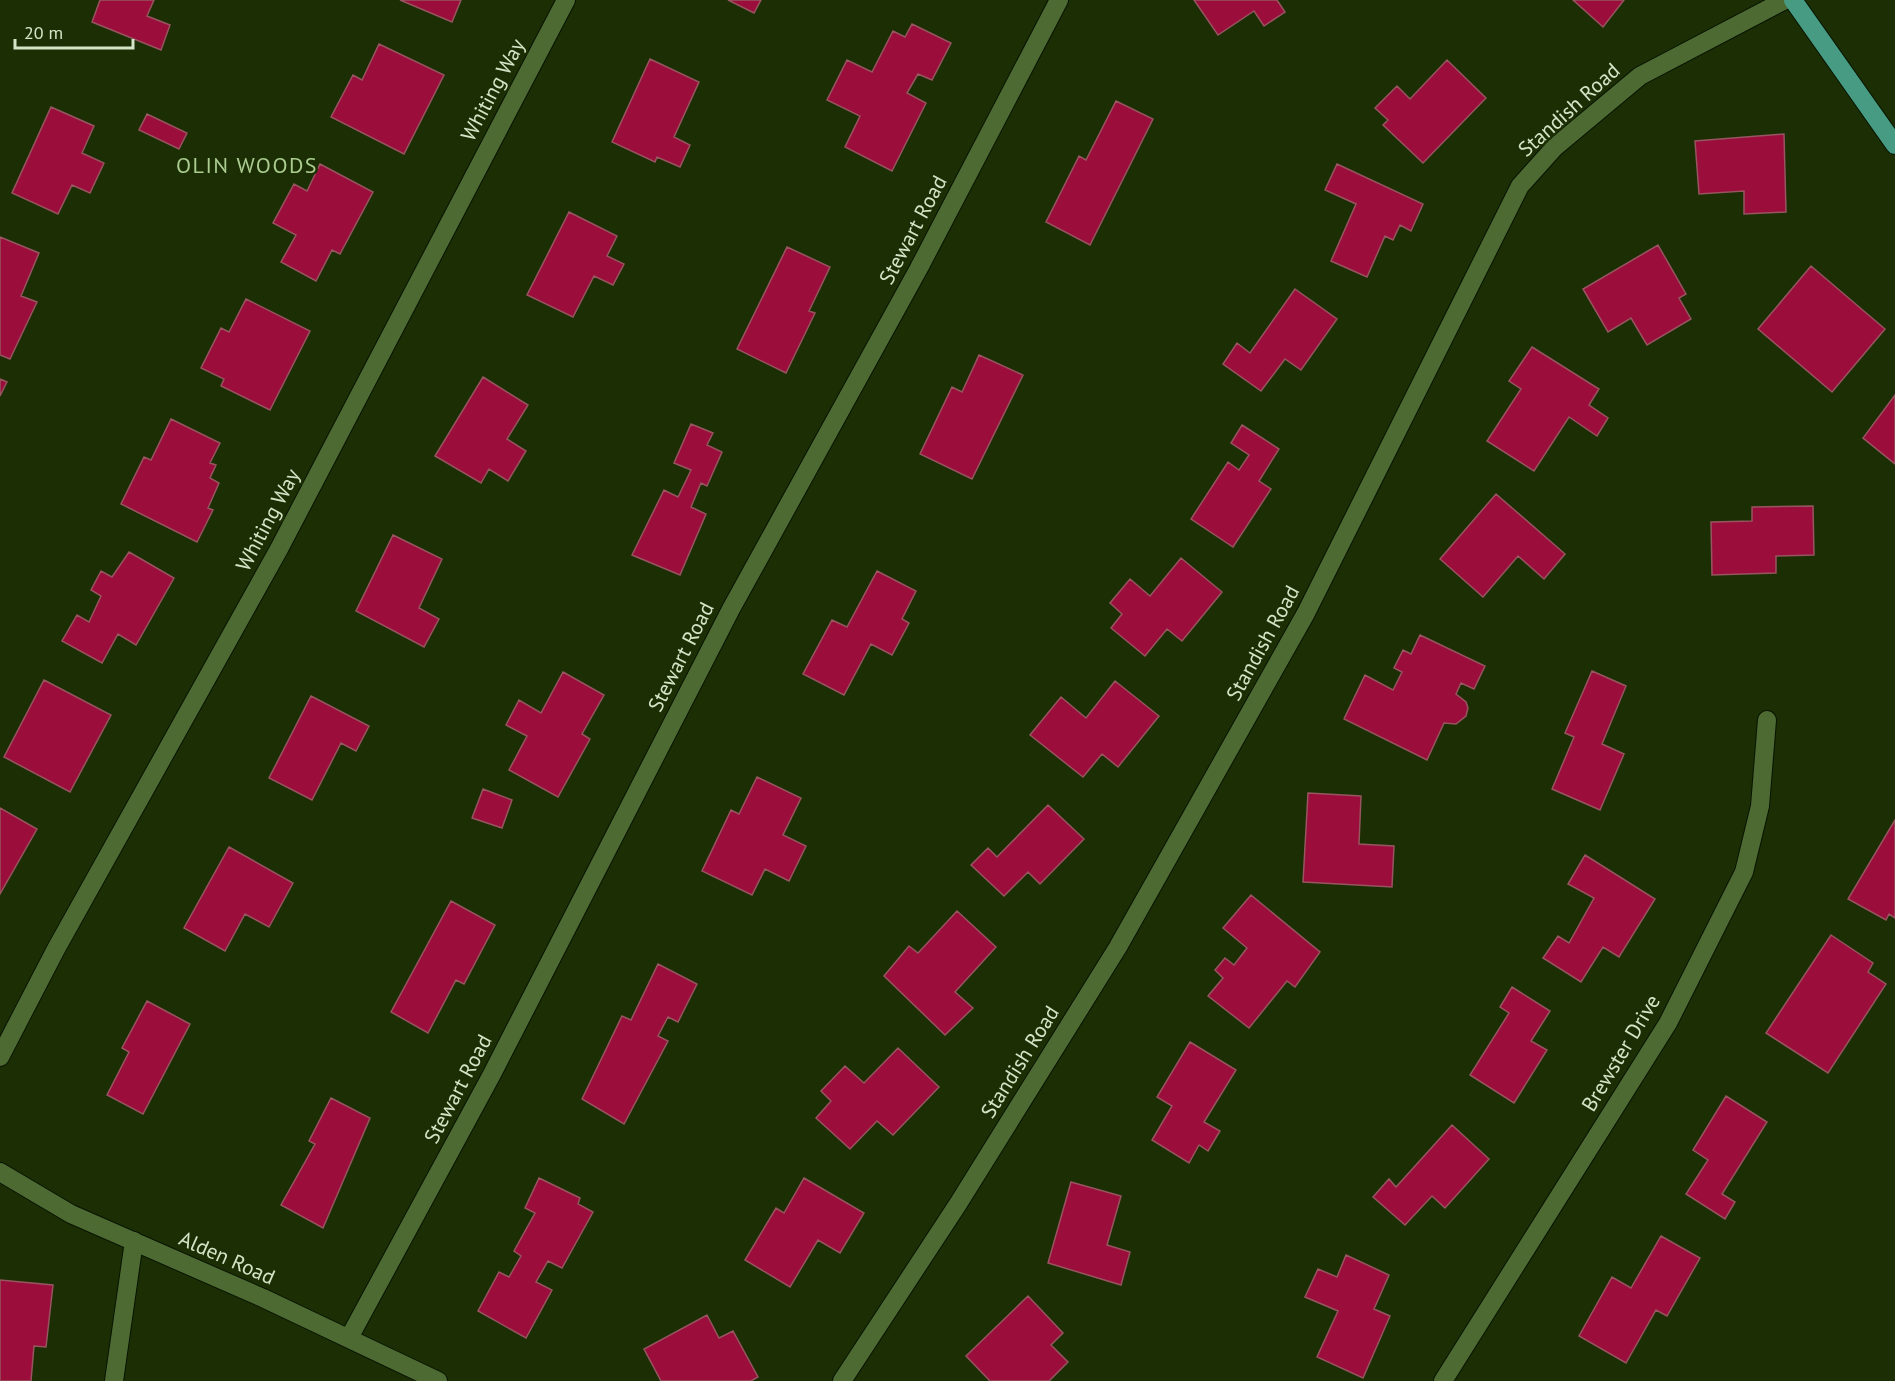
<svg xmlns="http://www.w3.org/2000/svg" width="1895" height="1381" font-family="'PT Sans',sans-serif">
  <rect width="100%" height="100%" fill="#1b2e04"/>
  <!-- building -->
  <path fill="#9b0e3c" stroke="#96555f" stroke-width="1.5" d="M 100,0 L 154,0 L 147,16 L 170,25 L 161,50 L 92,22 Z
    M 400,0 L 461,0 L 452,22 Z
    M 728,0 L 761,0 L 754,13 Z
    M 1194,0 L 1277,0 L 1285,12 L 1264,26 L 1254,11 L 1218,35 Z
    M 1573,0 L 1624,0 L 1603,27 Z
    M 912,24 L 951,43 L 932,80 L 918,74 L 907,93 L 926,103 L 892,171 L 845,147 L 860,116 L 827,100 L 847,60 L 872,72 L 893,31 L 905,37 Z
    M 379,44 L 444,75 L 404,154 L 331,117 L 353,75 L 362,80 Z
    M 650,59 L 699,82 L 674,137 L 690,145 L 680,167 L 657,157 L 655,162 L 612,142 Z
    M 1447,60 L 1486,98 L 1423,163 L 1383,125 L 1388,120 L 1375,108 L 1397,86 L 1410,99 Z
    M 1116,101 L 1153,119 L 1090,245 L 1046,222 L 1079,156 L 1086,160 Z
    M 51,107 L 94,126 L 82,153 L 104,163 L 90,193 L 72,185 L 58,214 L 12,193 Z
    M 147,114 L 187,133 L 179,149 L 139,130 Z
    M 1784,134 L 1786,212 L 1744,214 L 1744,191 L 1699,194 L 1695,141 Z
    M 320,164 L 373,192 L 340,254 L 332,250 L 316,281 L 281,262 L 296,235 L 273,223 L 294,184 L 307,191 Z
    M 1337,164 L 1423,204 L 1411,231 L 1400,225 L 1393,240 L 1385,236 L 1367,277 L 1331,261 L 1356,204 L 1325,190 Z
    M 569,212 L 617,236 L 607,256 L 624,264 L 613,285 L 594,276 L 573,317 L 527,295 Z
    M 0,237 L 39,253 L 21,296 L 37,302 L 10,359 L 0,355 Z
    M 1658,245 L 1686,294 L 1679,298 L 1691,319 L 1647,345 L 1631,318 L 1608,332 L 1583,289 Z
    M 787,247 L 830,267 L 809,311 L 815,313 L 786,373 L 737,349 Z
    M 1811,266 L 1885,329 L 1832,392 L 1758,329 Z
    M 1295,289 L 1337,319 L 1301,370 L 1285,359 L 1261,391 L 1223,364 L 1237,343 L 1250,353 Z
    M 246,299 L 310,331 L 270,410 L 221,386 L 224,379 L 201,368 L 221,328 L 229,332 Z
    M 1532,347 L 1599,389 L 1589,405 L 1608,418 L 1597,436 L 1569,417 L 1534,471 L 1487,441 L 1521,389 L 1509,381 Z
    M 979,355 L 1023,375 L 972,479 L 920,454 L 952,387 L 962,392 Z
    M 483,377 L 528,405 L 507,439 L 526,451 L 508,481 L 489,469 L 481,483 L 435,456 Z
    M 0,379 L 7,382 L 0,396 Z
    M 1895,395 L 1895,464 L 1863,438 Z
    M 171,419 L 220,443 L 210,463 L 216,465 L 210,478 L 219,483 L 208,508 L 213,510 L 197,542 L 121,504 L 144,457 L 151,460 Z
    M 691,424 L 713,433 L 707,445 L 722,452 L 707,486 L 701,483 L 691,507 L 706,514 L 680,575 L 632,555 L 664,490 L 678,497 L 691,470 L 674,463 Z
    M 1242,425 L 1279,449 L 1259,481 L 1271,489 L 1233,547 L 1191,519 L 1228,462 L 1239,470 L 1249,455 L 1231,443 Z
    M 1496,494 L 1565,554 L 1544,579 L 1518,556 L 1483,597 L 1440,559 Z
    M 1813,506 L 1814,555 L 1776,556 L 1776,573 L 1712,575 L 1711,522 L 1752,521 L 1752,507 Z
    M 393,535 L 442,559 L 419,608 L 439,619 L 424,647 L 356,611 Z
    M 129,552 L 174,578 L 136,645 L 118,634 L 102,663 L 62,641 L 77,615 L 89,622 L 101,596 L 91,590 L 101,571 L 112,577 Z
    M 1181,558 L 1222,592 L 1182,641 L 1167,629 L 1145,656 L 1111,628 L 1122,614 L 1110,603 L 1130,579 L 1150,596 Z
    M 877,571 L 916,591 L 902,619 L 909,623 L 892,655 L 871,644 L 844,695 L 803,674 L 832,620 L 847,627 Z
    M 1420,635 L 1485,666 L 1474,689 L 1461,683 L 1456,694 L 1466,702 L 1468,708 L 1466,716 L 1456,724 L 1444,723 L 1427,760 L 1344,719 L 1365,675 L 1393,690 L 1402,672 L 1394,668 L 1403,650 L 1411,654 Z
    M 1592,671 L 1626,686 L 1602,744 L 1624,754 L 1600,810 L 1552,789 L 1574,737 L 1565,733 Z
    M 563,672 L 604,695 L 582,734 L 590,739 L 558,797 L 509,770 L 527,736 L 506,725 L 519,700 L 541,713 Z
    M 44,680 L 111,715 L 70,792 L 4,757 Z
    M 1115,681 L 1159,716 L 1118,767 L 1102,754 L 1083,777 L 1030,735 L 1061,697 L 1086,718 Z
    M 311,696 L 369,726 L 356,751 L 341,743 L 312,800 L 269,778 Z
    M 757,777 L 801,798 L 783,835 L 806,846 L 789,881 L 765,869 L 752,895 L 702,871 L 731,810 L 739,814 Z
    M 483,789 L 512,800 L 502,828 L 472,818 Z
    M 1308,793 L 1361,796 L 1359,844 L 1394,846 L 1392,887 L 1303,882 Z
    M 1048,805 L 1084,839 L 1040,884 L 1028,872 L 1004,896 L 971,865 L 988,848 L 997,857 Z
    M 0,808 L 37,829 L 0,894 Z
    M 1895,820 L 1895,918 L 1889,914 L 1886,920 L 1848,899 Z
    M 229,847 L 293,883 L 269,927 L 245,914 L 225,951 L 184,928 Z
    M 1585,855 L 1655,899 L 1619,957 L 1603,947 L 1581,982 L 1543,958 L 1558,936 L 1569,943 L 1594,898 L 1568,884 Z
    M 1251,895 L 1320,952 L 1295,987 L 1287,981 L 1249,1028 L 1208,996 L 1223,978 L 1215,970 L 1225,958 L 1234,965 L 1247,948 L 1223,928 Z
    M 451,901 L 495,925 L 464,984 L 456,980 L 428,1033 L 391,1012 Z
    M 957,911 L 996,947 L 955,992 L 973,1008 L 945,1035 L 884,976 L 909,946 L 918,953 Z
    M 1831,935 L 1873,963 L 1868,972 L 1886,984 L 1828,1073 L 1766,1033 Z
    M 658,964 L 697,984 L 678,1022 L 668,1017 L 658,1036 L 668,1041 L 624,1124 L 582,1099 L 622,1016 L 631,1020 Z
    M 1512,987 L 1550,1011 L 1531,1041 L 1547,1050 L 1514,1103 L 1470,1075 L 1509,1013 L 1500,1007 Z
    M 147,1001 L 190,1024 L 143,1114 L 107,1095 L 129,1052 L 122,1048 Z
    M 1190,1042 L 1236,1070 L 1204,1122 L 1220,1131 L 1208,1151 L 1199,1145 L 1189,1163 L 1152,1140 L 1172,1106 L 1157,1097 Z
    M 898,1048 L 939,1087 L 893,1135 L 877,1121 L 850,1149 L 816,1118 L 831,1101 L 821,1091 L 845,1066 L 864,1083 Z
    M 1726,1096 L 1767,1122 L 1722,1194 L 1735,1202 L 1725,1219 L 1686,1194 L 1708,1160 L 1693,1150 Z
    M 331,1098 L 370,1118 L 323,1228 L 281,1205 L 315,1144 L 309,1141 Z
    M 1452,1125 L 1489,1159 L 1445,1208 L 1432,1196 L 1405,1225 L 1373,1197 L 1389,1179 L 1396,1187 Z
    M 539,1178 L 580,1198 L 578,1204 L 593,1212 L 562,1268 L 548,1261 L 536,1282 L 552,1290 L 526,1338 L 478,1311 L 499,1272 L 509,1277 L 521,1256 L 514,1251 L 535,1213 L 525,1208 Z
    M 804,1178 L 864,1213 L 840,1253 L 818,1240 L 790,1287 L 745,1260 L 776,1208 L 784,1213 Z
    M 1071,1182 L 1121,1196 L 1107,1245 L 1130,1252 L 1121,1285 L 1048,1263 Z
    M 1661,1236 L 1700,1258 L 1667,1316 L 1656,1310 L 1626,1363 L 1579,1336 L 1612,1277 L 1631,1288 Z
    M 1346,1255 L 1389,1275 L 1374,1309 L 1390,1316 L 1363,1378 L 1317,1357 L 1338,1311 L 1305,1297 L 1318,1269 L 1337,1277 Z
    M 0,1280 L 53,1285 L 46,1347 L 34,1346 L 31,1381 L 0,1381 Z
    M 1028,1296 L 1063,1333 L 1051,1345 L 1068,1362 L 1049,1381 L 990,1381 L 966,1356 Z
    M 707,1315 L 719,1338 L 733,1331 L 758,1377 L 751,1381 L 661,1381 L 644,1349 Z"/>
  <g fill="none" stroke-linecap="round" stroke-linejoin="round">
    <!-- street casing -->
    <g stroke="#081400" stroke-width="20">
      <path id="street" d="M 0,1057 L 56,949 L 279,549 L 566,0
        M 0,1172 L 71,1214 L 263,1298 L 438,1381
        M 349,1338 L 491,1076 L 731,609 L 919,268 L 1059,0
        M 114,1381 L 134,1241
        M 842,1381 L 958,1204 L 1118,947 L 1306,613 L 1520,186 L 1555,147 L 1640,76 L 1785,0
        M 1443,1381 L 1668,1023 L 1744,872 L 1760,806 L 1767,720"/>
    </g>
    <!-- primary casing -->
    <g stroke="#081400" stroke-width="20">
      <path id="primary" d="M 1793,0 L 1895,145"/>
    </g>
    <!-- street -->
    <use href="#street" stroke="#4e6a33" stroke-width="18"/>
    <!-- primary -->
    <use href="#primary" stroke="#479b82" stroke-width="18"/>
  </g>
  <g text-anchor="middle" stroke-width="5" stroke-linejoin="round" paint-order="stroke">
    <!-- street labels -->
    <g font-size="21" fill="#d4e5c7" stroke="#1b2e04">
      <text transform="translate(493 90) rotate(-62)" y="7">Whiting Way</text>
      <text transform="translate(1569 110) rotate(-42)" y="7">Standish Road</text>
      <text transform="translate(913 230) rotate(-62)" y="7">Stewart Road</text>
      <text transform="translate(268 520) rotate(-62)" y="7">Whiting Way</text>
      <text transform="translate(1263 643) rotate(-61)" y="7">Standish Road</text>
      <text transform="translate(681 657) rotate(-63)" y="7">Stewart Road</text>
      <text transform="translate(1621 1053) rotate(-59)" y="7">Brewster Drive</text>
      <text transform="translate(1020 1062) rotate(-58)" y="7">Standish Road</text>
      <text transform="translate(458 1089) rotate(-62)" y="7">Stewart Road</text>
      <text transform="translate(227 1258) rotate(24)" y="7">Alden Road</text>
    </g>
    <!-- neighbourhood labels -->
    <g font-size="22" letter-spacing="1.5" fill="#accc91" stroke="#1b2e04">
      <text x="247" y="173">OLIN WOODS</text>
    </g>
  </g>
  <!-- scale -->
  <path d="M15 39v9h118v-9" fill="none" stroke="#d4e5c7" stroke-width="3"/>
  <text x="24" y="39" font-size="18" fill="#d4e5c7" stroke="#1b2e04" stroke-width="4.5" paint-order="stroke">20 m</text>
</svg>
